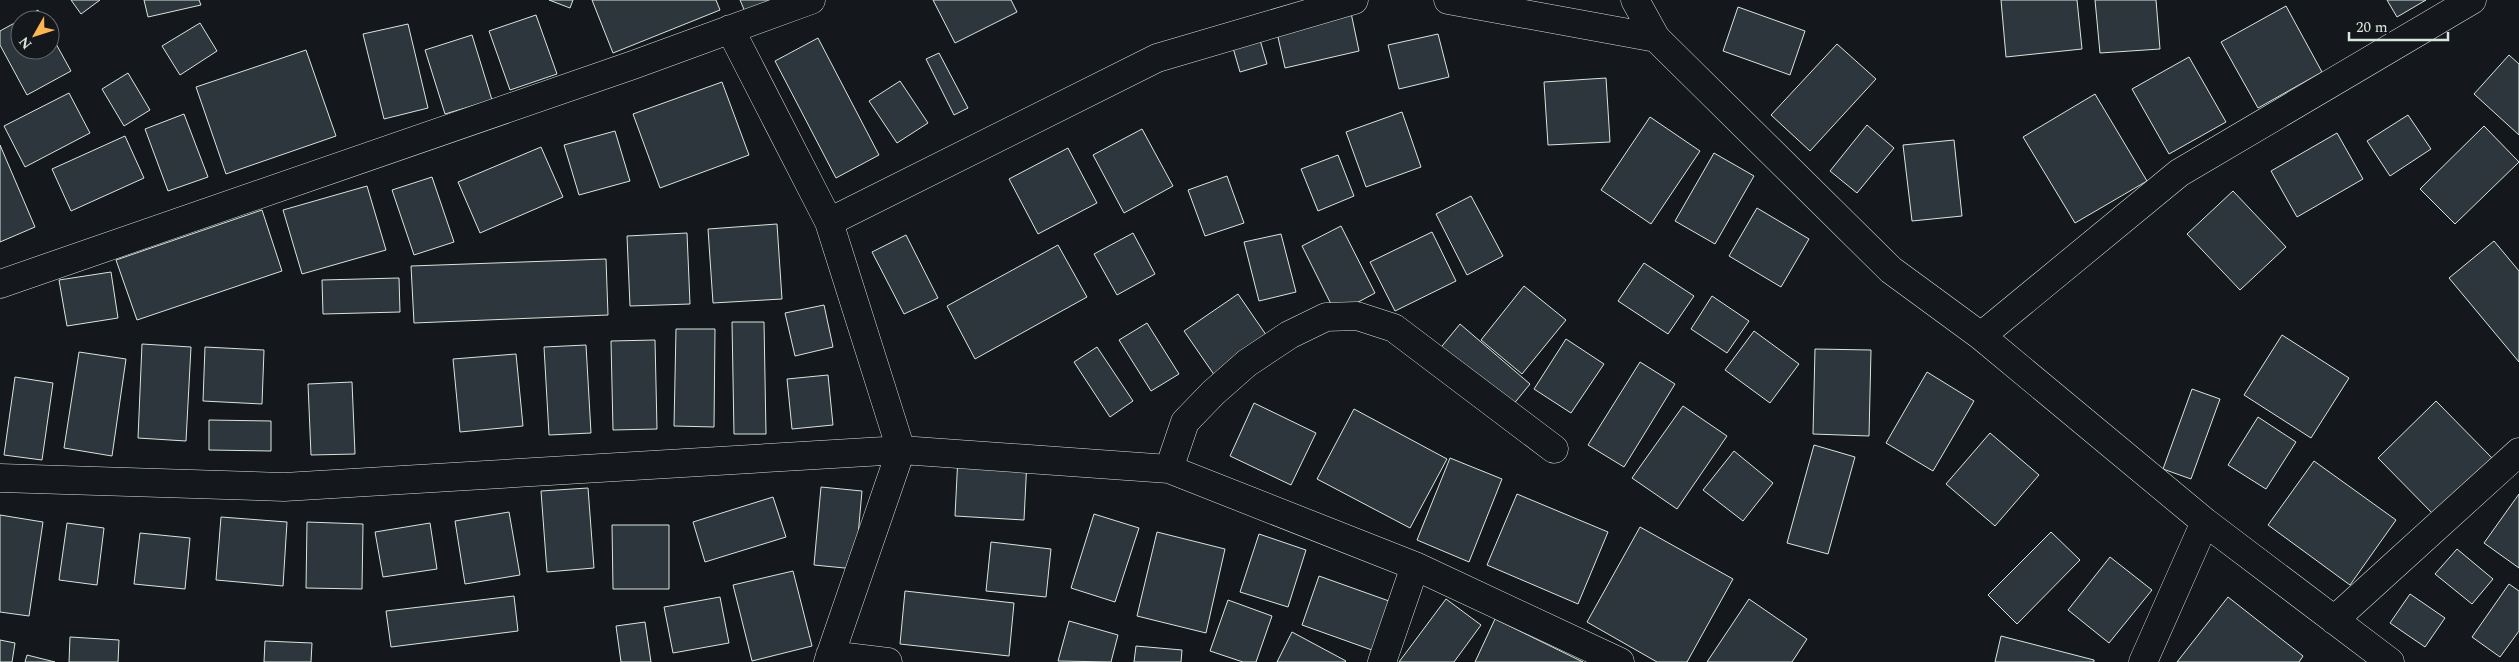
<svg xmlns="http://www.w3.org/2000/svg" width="2519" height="662" font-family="Spectral,serif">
  <rect width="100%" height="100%" fill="#14181c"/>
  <!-- building -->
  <path fill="#2c363c" stroke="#d8e6dc" d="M 71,0 L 100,0 L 81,14 Z
    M 144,0 L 199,0 L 201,5 L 148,17 Z
    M 549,0 L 573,0 L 570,8 Z
    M 592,0 L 716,0 L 720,10 L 613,53 Z
    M 740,0 L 781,0 L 749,21 Z
    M 933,0 L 1011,0 L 1017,12 L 955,43 Z
    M 2001,0 L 2077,0 L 2082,49 L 2006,57 Z
    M 2095,0 L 2156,0 L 2160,49 L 2100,53 Z
    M 2387,0 L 2426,0 L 2397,17 Z
    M 2286,6 L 2322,72 L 2258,108 L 2221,42 Z
    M 1738,7 L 1805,31 L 1790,75 L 1723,51 Z
    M 1350,8 L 1359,51 L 1285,68 L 1275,24 Z
    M 38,10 L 43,20 L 20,20 Z
    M 536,15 L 557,74 L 510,90 L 489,31 Z
    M 20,20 L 20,50 L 50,50 L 50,33 L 71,71 L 27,95 L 0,45 L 0,31 Z
    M 200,23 L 217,51 L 180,75 L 162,46 Z
    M 408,24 L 428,108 L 384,119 L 363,34 Z
    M 1258,33 L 1267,64 L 1240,72 L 1231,41 Z
    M 1438,34 L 1449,77 L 1399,89 L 1388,45 Z
    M 472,35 L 492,100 L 445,114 L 425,50 Z
    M 818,38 L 879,155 L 836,178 L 775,61 Z
    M 1837,44 L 1876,79 L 1810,151 L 1771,115 Z
    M 306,50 L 336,136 L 226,174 L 196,87 Z
    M 939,53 L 968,108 L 954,115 L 926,59 Z
    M 2509,55 L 2519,64 L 2519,135 L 2474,94 Z
    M 2189,57 L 2226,122 L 2169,154 L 2132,89 Z
    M 128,73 L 150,110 L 124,126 L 102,89 Z
    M 1606,78 L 1610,142 L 1548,145 L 1544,82 Z
    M 900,81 L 928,123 L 897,143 L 869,101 Z
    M 722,82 L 749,155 L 660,188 L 633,114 Z
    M 69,93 L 90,133 L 25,167 L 4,126 Z
    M 2095,94 L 2147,181 L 2075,223 L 2023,137 Z
    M 1402,112 L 1421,167 L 1366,187 L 1346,132 Z
    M 184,114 L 208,177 L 168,191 L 145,129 Z
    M 2408,115 L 2431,149 L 2390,176 L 2367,141 Z
    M 1650,117 L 1700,151 L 1651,224 L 1601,190 Z
    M 1867,125 L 1894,148 L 1857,193 L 1830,171 Z
    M 2484,126 L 2519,162 L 2455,224 L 2420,189 Z
    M 1142,129 L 1173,186 L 1124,213 L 1093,155 Z
    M 615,131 L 630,181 L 579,195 L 564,145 Z
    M 2337,133 L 2363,179 L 2297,217 L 2271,171 Z
    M 125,136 L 144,178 L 71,211 L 52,169 Z
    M 1954,140 L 1962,216 L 1912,221 L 1903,145 Z
    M 0,145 L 35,227 L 0,242 Z
    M 541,147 L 563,197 L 480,233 L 458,182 Z
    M 1068,148 L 1097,203 L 1038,234 L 1009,179 Z
    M 1714,153 L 1754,176 L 1715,244 L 1675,221 Z
    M 1338,155 L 1354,196 L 1318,211 L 1301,169 Z
    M 1227,176 L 1244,223 L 1205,236 L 1188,190 Z
    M 432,177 L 454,242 L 414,255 L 392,190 Z
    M 367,186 L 386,250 L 302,274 L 283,210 Z
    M 2233,191 L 2286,247 L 2240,290 L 2187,234 Z
    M 1471,196 L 1503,256 L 1467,275 L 1436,214 Z
    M 1757,208 L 1809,239 L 1781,287 L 1729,256 Z
    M 262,210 L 282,271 L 137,320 L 116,260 Z
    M 777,224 L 782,299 L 713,303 L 708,229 Z
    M 1341,226 L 1375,293 L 1336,314 L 1302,246 Z
    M 1432,232 L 1456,281 L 1395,311 L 1370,262 Z
    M 687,233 L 690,304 L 630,306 L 627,236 Z
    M 1133,233 L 1155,274 L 1117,295 L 1094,254 Z
    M 1281,234 L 1296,292 L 1259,301 L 1244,242 Z
    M 906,235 L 938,298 L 904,314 L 872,252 Z
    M 2494,241 L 2519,271 L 2519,362 L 2449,278 Z
    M 1058,245 L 1087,297 L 975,359 L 947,306 Z
    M 606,259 L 608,315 L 414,323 L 411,266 Z
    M 1644,263 L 1694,296 L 1668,334 L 1618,301 Z
    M 111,272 L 118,318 L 67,326 L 59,280 Z
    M 399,278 L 400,312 L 323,314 L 322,280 Z
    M 1524,286 L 1566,320 L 1522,374 L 1481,340 Z
    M 1238,294 L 1271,342 L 1217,379 L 1184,331 Z
    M 1712,296 L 1749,321 L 1727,353 L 1691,329 Z
    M 824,305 L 833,347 L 795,356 L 785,313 Z
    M 732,322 L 764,322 L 766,434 L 734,434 Z
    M 1147,323 L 1179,374 L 1151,391 L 1119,340 Z
    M 1460,324 L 1530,384 L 1508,411 L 1438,351 Z
    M 676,329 L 715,329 L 714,427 L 674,426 Z
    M 1754,331 L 1799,364 L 1770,403 L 1725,370 Z
    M 2282,335 L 2349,378 L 2311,438 L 2244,395 Z
    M 1566,339 L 1604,364 L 1571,413 L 1534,389 Z
    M 655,340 L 657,429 L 613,430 L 611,341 Z
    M 142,344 L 191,347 L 186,441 L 138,438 Z
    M 586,345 L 591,433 L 549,435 L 544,347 Z
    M 205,347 L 264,350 L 262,404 L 203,401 Z
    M 1097,347 L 1133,401 L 1110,417 L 1074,362 Z
    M 1815,349 L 1871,350 L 1869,436 L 1813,434 Z
    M 79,352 L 126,359 L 112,456 L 64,448 Z
    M 516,354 L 523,426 L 460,432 L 453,359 Z
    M 1640,362 L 1675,384 L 1624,467 L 1588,445 Z
    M 1927,372 L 1974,401 L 1933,471 L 1886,443 Z
    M 828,375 L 833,425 L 792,429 L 787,379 Z
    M 15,377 L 53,383 L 42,460 L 4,455 Z
    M 352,382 L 355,454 L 311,455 L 308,384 Z
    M 2192,389 L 2220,399 L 2191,479 L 2163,469 Z
    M 2436,401 L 2493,459 L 2435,516 L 2378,458 Z
    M 1254,403 L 1316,433 L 1291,485 L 1230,456 Z
    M 1683,406 L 1727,436 L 1677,509 L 1632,478 Z
    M 1354,409 L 1447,459 L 1410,528 L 1317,479 Z
    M 2258,417 L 2296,442 L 2266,489 L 2228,465 Z
    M 209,420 L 271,421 L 271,451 L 209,450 Z
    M 1990,433 L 2039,475 L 1995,526 L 1946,484 Z
    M 1814,445 L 1855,457 L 1828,554 L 1787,543 Z
    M 1734,451 L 1773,483 L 1743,521 L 1703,490 Z
    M 958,456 L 1027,460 L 1024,520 L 955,516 Z
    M 1450,458 L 1502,479 L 1469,562 L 1417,540 Z
    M 2314,461 L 2396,520 L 2350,585 L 2268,525 Z
    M 821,487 L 862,491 L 855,569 L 814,565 Z
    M 588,488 L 594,568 L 547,572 L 541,491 Z
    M 1517,494 L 1608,532 L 1578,604 L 1487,565 Z
    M 2519,494 L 2519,568 L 2484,543 Z
    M 773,497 L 786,537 L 705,562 L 693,522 Z
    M 509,512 L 520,575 L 465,584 L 455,521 Z
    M 1094,514 L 1139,528 L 1115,602 L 1071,588 Z
    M 0,515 L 43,522 L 29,616 L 0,612 Z
    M 221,517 L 287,522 L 283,586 L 216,580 Z
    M 307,522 L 363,524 L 362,589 L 306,588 Z
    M 67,523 L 104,528 L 97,585 L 59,580 Z
    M 430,523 L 437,569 L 383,577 L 375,532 Z
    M 612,525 L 669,525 L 669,589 L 613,589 Z
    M 1640,527 L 1733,579 L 1687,662 L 1657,662 L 1587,622 Z
    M 1157,532 L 1225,549 L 1206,633 L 1137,616 Z
    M 2051,532 L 2080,560 L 2017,624 L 1988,595 Z
    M 140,533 L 190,538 L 185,589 L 134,584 Z
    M 1259,534 L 1306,550 L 1288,607 L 1240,592 Z
    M 991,542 L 1051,549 L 1046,597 L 986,591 Z
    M 2457,549 L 2493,579 L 2472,604 L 2435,574 Z
    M 2110,557 L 2152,590 L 2109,643 L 2068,610 Z
    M 793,571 L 812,646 L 752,661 L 733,585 Z
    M 1319,576 L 1389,601 L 1372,650 L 1302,625 Z
    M 2509,584 L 2519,591 L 2519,631 L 2500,657 L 2472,637 Z
    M 905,591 L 1014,603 L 1009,656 L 900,644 Z
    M 2410,594 L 2445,618 L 2425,647 L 2390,623 Z
    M 514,596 L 518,631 L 391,647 L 386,611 Z
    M 720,597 L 729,643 L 673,653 L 664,607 Z
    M 2228,597 L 2303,656 L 2299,662 L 2177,662 Z
    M 1446,599 L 1481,625 L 1454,662 L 1399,662 Z
    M 1749,599 L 1807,639 L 1792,662 L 1707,662 Z
    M 1228,600 L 1272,616 L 1256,662 L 1243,662 L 1210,651 Z
    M 1495,619 L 1583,662 L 1475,662 Z
    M 1069,621 L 1118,635 L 1111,662 L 1058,661 Z
    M 645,622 L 651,662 L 621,662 L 616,626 Z
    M 1292,632 L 1346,661 L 1345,662 L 1277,662 Z
    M 2001,636 L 2094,660 L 2094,662 L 1995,662 Z
    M 70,637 L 119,640 L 118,662 L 69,662 Z
    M 0,640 L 15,643 L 12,662 L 0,662 Z
    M 265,641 L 312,643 L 311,662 L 264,662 Z
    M 1136,646 L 1182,650 L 1181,662 L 1134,662 Z
    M 27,655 L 55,662 L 25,662 Z"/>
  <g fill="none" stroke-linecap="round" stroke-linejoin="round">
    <!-- street casing -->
    <g stroke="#d8e6dc" stroke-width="29">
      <path id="street" d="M 1448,0 L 1656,38
        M 1635,0 L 1656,38 L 1891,270 L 1981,336 L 2205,522 L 2390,662
        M 730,29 L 829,222 L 901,450 L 828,662
        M 829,222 L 1157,58 L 1354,0
        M 0,284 L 633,65 L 811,0
        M 1981,336 L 2179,173 L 2472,0
        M 1169,469 L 1185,422 L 1213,393 L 1247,363 L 1289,335 L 1326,317 L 1357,316 L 1394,328 L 1554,449
        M 0,478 L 284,487 L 901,450 L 1169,469 L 1415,566 L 1620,662
        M 2334,620 L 2519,452
        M 830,655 L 888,662
        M 1382,662 L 1415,566
        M 2143,662 L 2205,522"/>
    </g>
    <!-- street -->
    <use href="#street" stroke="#14181c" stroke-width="28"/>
  </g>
  <!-- north arrow -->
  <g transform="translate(35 35) rotate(231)"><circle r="24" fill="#14181c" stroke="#626a69"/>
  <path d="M0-4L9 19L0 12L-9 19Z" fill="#ffb74d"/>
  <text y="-8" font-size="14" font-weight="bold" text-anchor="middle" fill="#d8e6dc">N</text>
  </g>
  <!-- scale -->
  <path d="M2349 32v8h99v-8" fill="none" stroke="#d8e6dc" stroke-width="2.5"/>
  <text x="2356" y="32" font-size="15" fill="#d8e6dc" stroke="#14181c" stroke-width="4" paint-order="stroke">20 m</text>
</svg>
